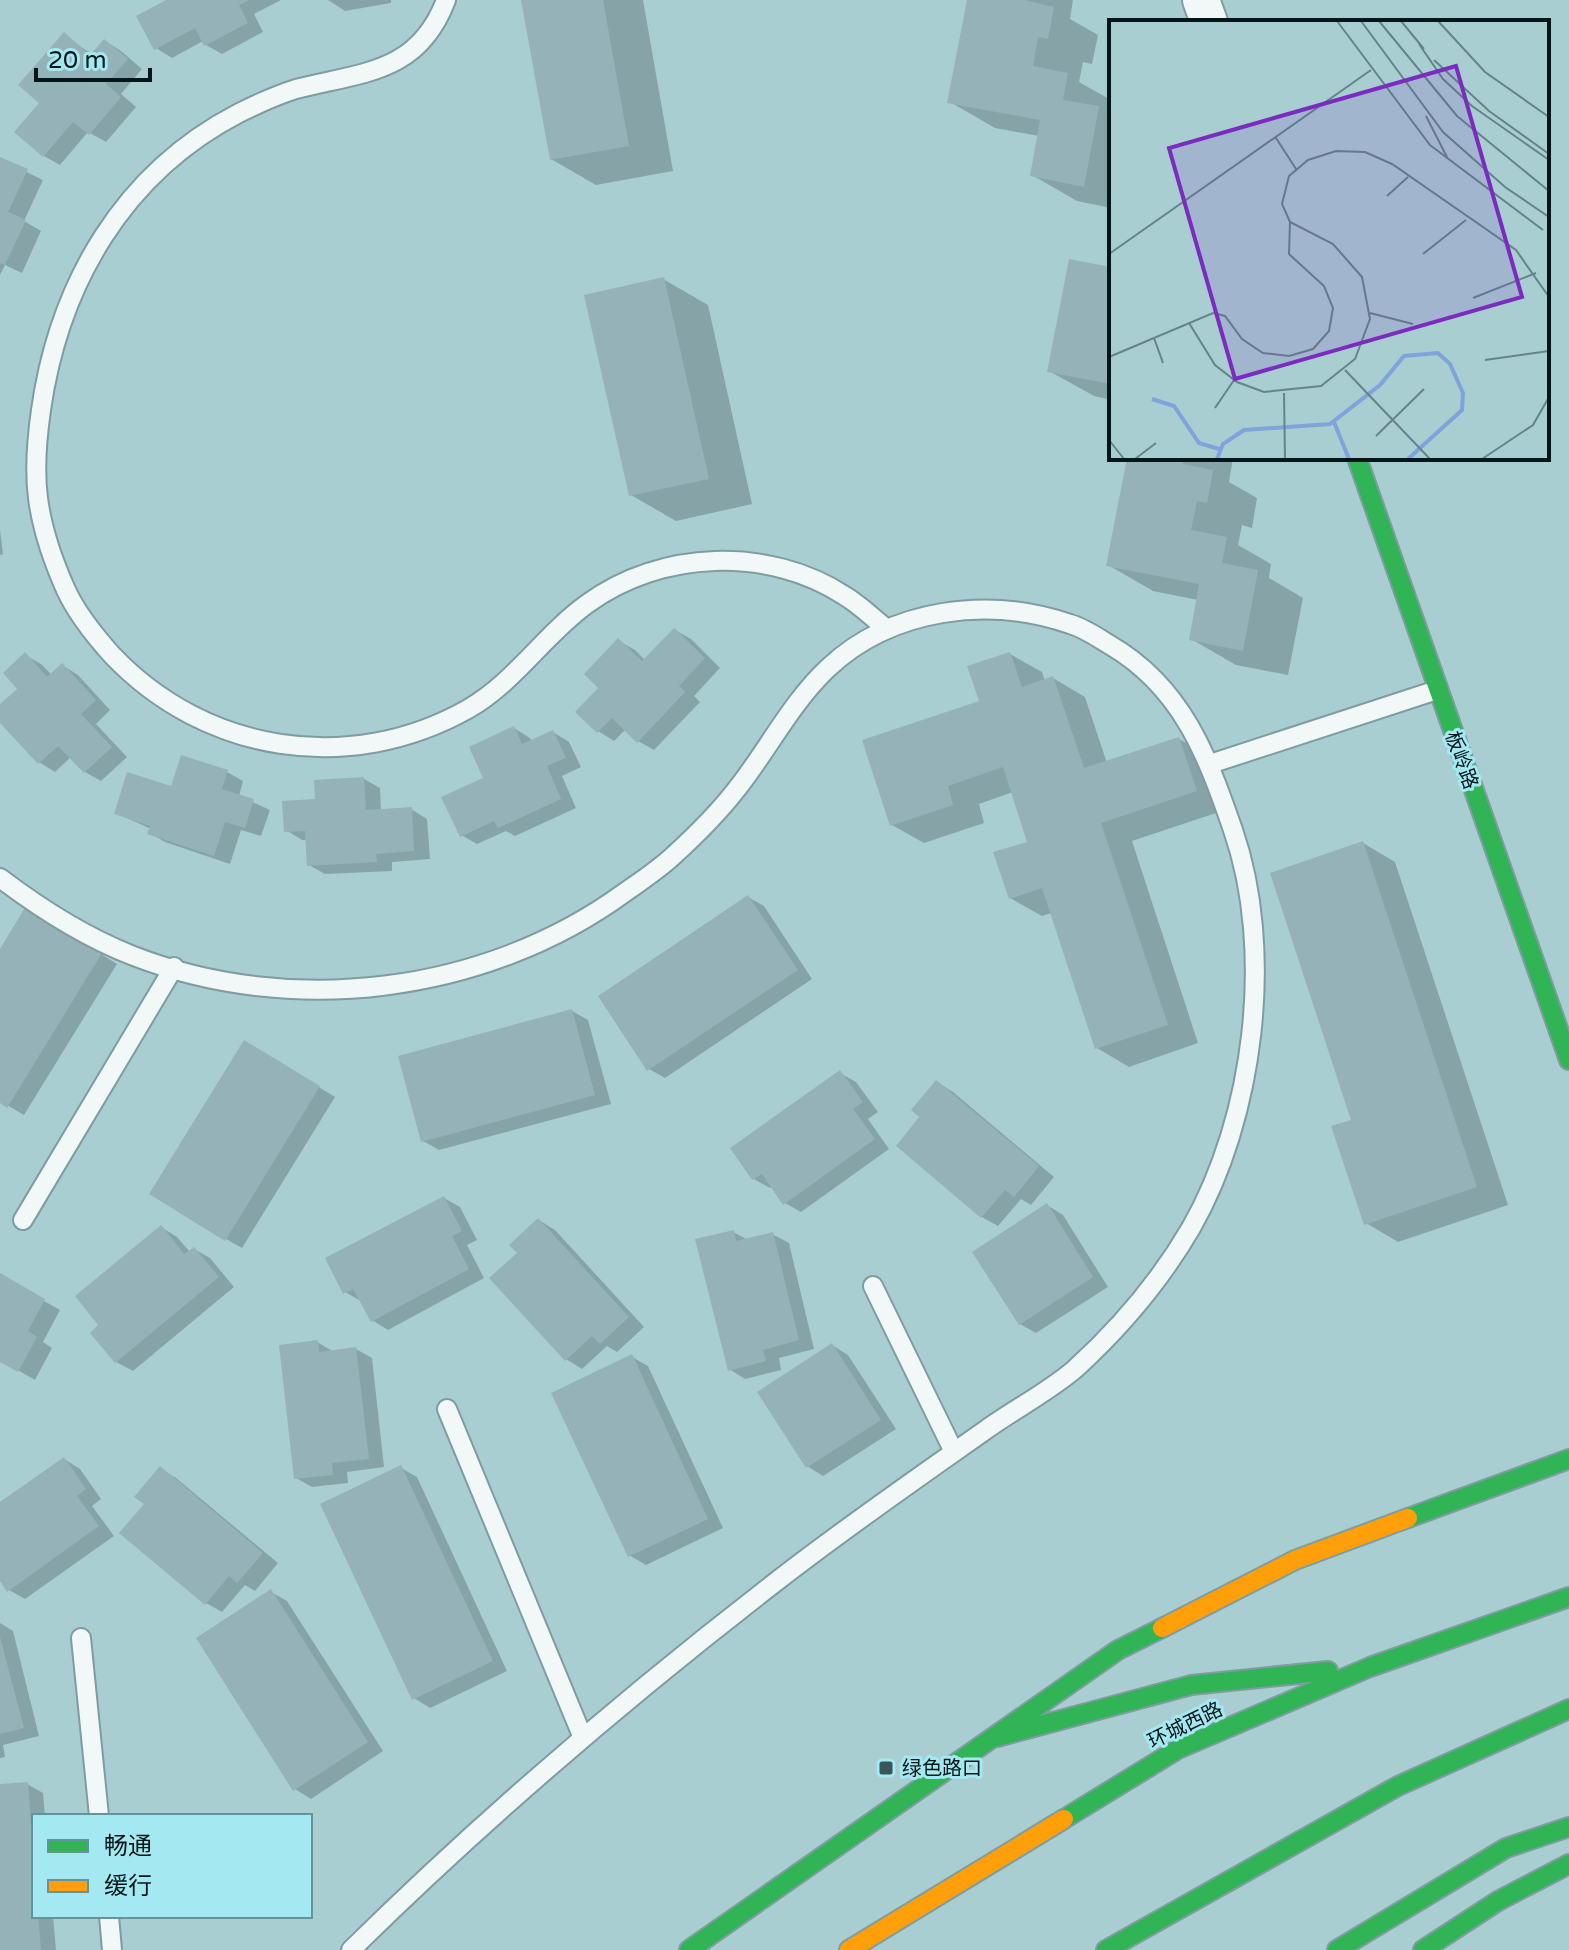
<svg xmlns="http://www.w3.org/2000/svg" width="1569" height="1950" viewBox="0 0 1569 1950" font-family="'Varela Round','Noto Sans SC',sans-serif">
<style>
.shadow{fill:#0003}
.building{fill:#96b2b9}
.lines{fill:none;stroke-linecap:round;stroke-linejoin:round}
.lane-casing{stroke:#7f9ca0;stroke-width:22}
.street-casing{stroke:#7f9ca0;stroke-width:40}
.fast-casing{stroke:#7f9ca0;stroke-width:22}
.slow-casing{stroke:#7f9ca0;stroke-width:22}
.lane{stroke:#f2f8f8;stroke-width:18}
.street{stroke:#f2f8f8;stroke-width:36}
.fast{stroke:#30b455;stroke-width:18}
.slow{stroke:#ff9f0a;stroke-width:18}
.poi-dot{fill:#3b565a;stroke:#a4e8f1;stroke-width:3}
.labels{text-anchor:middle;stroke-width:6;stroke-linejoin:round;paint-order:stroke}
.street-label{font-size:20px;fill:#001619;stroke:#a4e8f1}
.poi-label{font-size:20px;fill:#001619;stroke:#a4e8f1;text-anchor:start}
.inset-river{fill:none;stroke:#80a3dc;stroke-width:4}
.inset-road{fill:none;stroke:#658488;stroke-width:2}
.view{fill:#7b2cbf;fill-opacity:0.15;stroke:#7b2cbf;stroke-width:4}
.inset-edge{fill:none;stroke:#001619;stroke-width:4}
</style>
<rect width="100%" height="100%" fill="#a8ced2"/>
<path class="shadow" d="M170,0H281L254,14L263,32L222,54L206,45L203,41L172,58L156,48Z
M328,0H391V3L345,11Z
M524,0H643L673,171L596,185L551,159Z
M969,0H1073L1070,19L1098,35L1092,64L1083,62L1079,82L1111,100V208L1077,201L1032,175L1039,136L995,128L950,102Z
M64,35L93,55L105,41L121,51L142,69L121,94L136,107L106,142L88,132L60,165L44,156L17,132L42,102Z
M0,159L43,180L24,221L41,231L22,273L5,265L0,275Z
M1111,269V400L1094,396L1049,371Z
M663,279L708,305L752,504L676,521L631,495Z
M1129,458H1233L1229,482L1257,498L1252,528L1242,525L1238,545L1271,564L1269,578L1303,598L1288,675L1236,665L1191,639L1198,600L1153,591L1108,565Z
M0,530L3,554L0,555Z
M675,630L691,639L720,668L694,696L700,702L654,750L638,741L626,729L614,741L598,731L600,688L619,641L635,650L646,661Z
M1010,654L1042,672L1045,681L1053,678L1085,697L1107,763L1179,739L1211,757L1228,809L1132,841L1198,1043L1129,1067L1097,1048L1052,913L1042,916L1010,898L1029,843L1013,792L979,804L984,823L924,843L892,825L982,702Z
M25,655L41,664L52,675L62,665L78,675L110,710L96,724L127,757L101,781L85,772L71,757L55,772L39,762L0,720V707L19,689Z
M514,728L530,738L532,742L553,732L569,742L581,767L562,776L576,808L515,836L506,831L477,844L461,835L486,779Z
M182,757L227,772L243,781L239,796L270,810L261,836L241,830L230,864L165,842L150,833L151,829L116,813L172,789Z
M364,779L380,788L381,811L411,809L427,819L430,859L392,862V871L325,874L309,865L307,840H302L286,830Z
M1363,843L1395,862L1508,1205L1398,1242L1366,1223Z
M748,897L764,906L812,979L665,1078L649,1069Z
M43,918L117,964L24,1115L0,1101V953Z
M572,1011L588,1020L611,1104L439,1150L423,1141Z
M260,1051L335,1097L242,1248L226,1239Z
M840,1073L856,1082L878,1112L868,1119L889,1149L801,1212L785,1203L773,1186L770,1188L754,1179Z
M937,1082L953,1092L1054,1177L1031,1205L1021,1199L998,1226L982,1217L899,1146L922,1117Z
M444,1198L460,1207L477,1240L467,1245L484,1278L388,1330L372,1320L361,1301L345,1292Z
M1047,1205L1063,1215L1108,1287L1036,1333L1020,1324Z
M539,1220L555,1230L644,1327L617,1352L607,1346L582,1369L566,1359L520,1253Z
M161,1227L177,1237L190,1252L194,1249L210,1258L234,1287L133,1371L116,1362L101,1325Z
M733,1232L748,1240L772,1234L789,1243L814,1349L779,1358L781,1370L745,1379L729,1369Z
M0,1276L60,1310L43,1342L52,1348L35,1380L0,1360Z
M317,1342L334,1352L356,1349L372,1358L384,1467L347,1472L348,1483L312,1487L296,1478Z
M832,1345L848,1355L896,1429L823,1476L807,1466Z
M632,1357L648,1366L723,1528L646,1565L629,1555Z
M64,1459L80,1469L101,1499L92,1506L114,1536L25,1599L9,1590L0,1578V1505Z
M401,1468L417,1477L507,1671L430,1708L414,1698Z
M160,1469L176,1478L278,1563L255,1591L245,1585L222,1612L206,1603L146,1504Z
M271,1592L287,1601L383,1751L311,1799L295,1789Z
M0,1623L13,1631L39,1736L3,1745L5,1757L0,1758Z
M27,1784L43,1793L45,1816H34V1916H53L56,1950H0V1786Z"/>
<path class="building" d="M166,0H249L239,5L248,23L204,46L195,28L154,50L136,16Z
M521,0H603L629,146L550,160Z
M967,0H1024L1054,7L1048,39L1038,37L1033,66L1068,73L1063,100L1099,106L1084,187L1030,176L1040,120L947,103Z
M64,32L90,55L104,39L128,59L106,84L121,97L89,135L73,122L43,157L14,132L39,103L18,85Z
M0,157L28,169L8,212L26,220L5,265L0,263Z
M1069,259L1111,267V384L1047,372Z
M664,277L709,479L629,496L584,295Z
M1127,458H1184L1183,464L1213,470L1207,503L1197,501L1191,530L1227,537L1222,563L1258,570L1243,651L1189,640L1199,584L1106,566Z
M674,628L705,658L679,686L685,692L637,743L612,718L597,733L575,712L598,688L584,674L618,638L642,661Z
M25,652L47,677L62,663L96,700L81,714L112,747L84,773L58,746L38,764L0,723V704L17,689L3,673Z
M1010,652L1022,687L1053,676L1084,768L1179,737L1197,791L1101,823L1168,1025L1095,1049L1042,888L1009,899L993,852L1027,842L1003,767L948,786L953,805L890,826L862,740L979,701L967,666Z
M514,726L522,744L553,730L566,758L547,766L561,799L498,828L494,821L460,837L441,797L483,778L469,747Z
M181,755L228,770L222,789L254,799L245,828L225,822L214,856L147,834L150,826L114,814L127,772L171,786Z
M364,777L366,810L412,807L414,851L376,854L377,862L307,866L305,831L284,832L282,801L315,799L314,780Z
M1363,841L1477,1187L1364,1225L1331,1126L1351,1120L1270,873Z
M748,895L798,970L647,1071L598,996Z
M26,906L102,953L7,1108L0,1103V949Z
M572,1009L595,1095L421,1142L398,1056Z
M244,1040L320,1086L225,1241L149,1194Z
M840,1070L863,1102L853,1109L875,1139L783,1205L762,1174L752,1180L730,1148Z
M936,1080L1039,1166L1014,1197L1005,1190L981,1218L896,1146L919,1117L911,1110Z
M444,1196L462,1231L452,1236L469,1269L371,1322L353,1289L343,1294L325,1258Z
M1047,1203L1093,1277L1019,1325L972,1252Z
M538,1218L629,1317L600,1344L592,1336L565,1361L489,1278L517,1253L509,1245Z
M161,1225L184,1254L194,1247L219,1277L115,1363L90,1333L98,1325L75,1296Z
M734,1230L736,1241L773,1232L799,1340L763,1350L766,1361L728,1371L695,1239Z
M0,1273L45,1299L28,1331L37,1337L18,1372L0,1362Z
M318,1340L319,1352L356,1347L369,1459L332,1463L333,1475L294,1479L279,1345Z
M832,1343L881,1420L806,1468L757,1392Z
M632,1354L708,1519L628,1557L551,1393Z
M64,1457L86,1489L77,1496L99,1526L7,1592L0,1581V1502Z
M401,1465L493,1661L412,1700L320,1504Z
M160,1466L263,1553L237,1583L229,1576L205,1605L119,1533L144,1504L134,1497Z
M271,1589L368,1742L293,1791L196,1638Z
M0,1637L24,1728L0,1734Z
M28,1782L34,1864V1916H38L41,1950H0V1784Z"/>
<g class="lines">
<defs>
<path id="lane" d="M446,0C418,74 362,72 296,89C277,95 257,104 239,113C123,173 59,284 41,410C37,438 34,468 38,498C42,529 53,561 66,590C77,614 95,636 112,655C205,753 349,776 468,709C515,682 544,635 587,604C660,550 769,546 845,596C860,605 873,618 887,629
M1210,764L1437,690
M0,878C41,909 83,936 131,955C291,1018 485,994 624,893C641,881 658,870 673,856C695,836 718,813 736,790C768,750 790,704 828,668C892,608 989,596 1070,624C1084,628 1097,637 1110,645C1182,687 1207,755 1233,830C1275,951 1254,1118 1191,1228C1160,1281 1120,1328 1075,1369C1048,1392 1015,1409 987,1429C916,1479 845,1528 777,1581C628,1696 485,1818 351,1950
M23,1220L174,967
M873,1286L954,1452
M447,1409L583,1738
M81,1638L99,1816
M109,1916L112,1950"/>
<path id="street" d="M1201,0L1209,22"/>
<path id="fast" d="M1357,458L1569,1060
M1408,1518L1569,1459
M997,1737L1191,1685L1328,1671
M1064,1819L1178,1749L1370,1667L1569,1597
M689,1950L1118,1650L1162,1628
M1106,1950L1398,1786L1569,1709
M1337,1950L1506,1848L1569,1827
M1423,1950L1498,1901L1569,1864"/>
<path id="slow" d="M1162,1628L1295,1560L1408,1518
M849,1950L1064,1819"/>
</defs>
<use href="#lane" class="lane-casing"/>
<use href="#street" class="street-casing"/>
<use href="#fast" class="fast-casing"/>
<use href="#slow" class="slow-casing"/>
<use href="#lane" class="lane"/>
<use href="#street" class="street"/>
<use href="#fast" class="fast"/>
<use href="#slow" class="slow"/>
</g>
<rect class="poi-dot" x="878" y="1760" width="16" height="16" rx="4"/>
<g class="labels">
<g class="street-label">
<text transform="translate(1462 760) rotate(70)" y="7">板岭路</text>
<text transform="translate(1185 1725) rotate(-26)" y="7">环城西路</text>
</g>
<g class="poi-label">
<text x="902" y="1775">绿色路口</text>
</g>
</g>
<g transform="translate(1109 20)">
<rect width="440" height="440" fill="#a8ced2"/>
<path class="inset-river" d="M43,379L65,386L90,423L110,429M225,402L240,439M108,439L114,424L135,410L221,404L271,365L295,336L329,333L341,344L354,373L353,390L299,439"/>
<path class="inset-road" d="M228,1L321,125L434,210M252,1L334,112L396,167L440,197M270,1L348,96L440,171M292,1L315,29M329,1L376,52L440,97M310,24L334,59L363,86L440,140M325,40L380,91L440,134M317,96L339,139M167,118L187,149M278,176L299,157M0,234L262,50M314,234L357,200M364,278L427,253M261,293L304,304M80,303L106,345L128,362L155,372L212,366L246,339L261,299L253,257L224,224L181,202L173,184L180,156L199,140L227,131L256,132L283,144L407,230L440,277M45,318L54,343M0,337L104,293L116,296L133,319L154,333L180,336L204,329L220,311L224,288L215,266L180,234L181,202M376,340L440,331M236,350L321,439M175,373L176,439M106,388L125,360M267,416L315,369M0,420L15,439M26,439L47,423M373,439L424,405L440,377"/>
<path class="view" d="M347,46L413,277L126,359L60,128Z"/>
<rect width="440" height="440" class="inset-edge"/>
</g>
<rect x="32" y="1814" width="280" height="104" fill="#a4e8f1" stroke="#62949b" stroke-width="2"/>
<rect x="48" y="1840" width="40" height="12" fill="#30b455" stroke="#62949b" stroke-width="2"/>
<text x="104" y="1854" font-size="24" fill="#001619">畅通</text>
<rect x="48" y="1880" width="40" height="12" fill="#ff9f0a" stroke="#62949b" stroke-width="2"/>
<text x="104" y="1894" font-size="24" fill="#001619">缓行</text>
<path d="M36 68v12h114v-12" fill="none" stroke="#001619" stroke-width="4"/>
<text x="48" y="68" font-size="24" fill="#001619" stroke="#a4e8f1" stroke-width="6" paint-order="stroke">20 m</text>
</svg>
